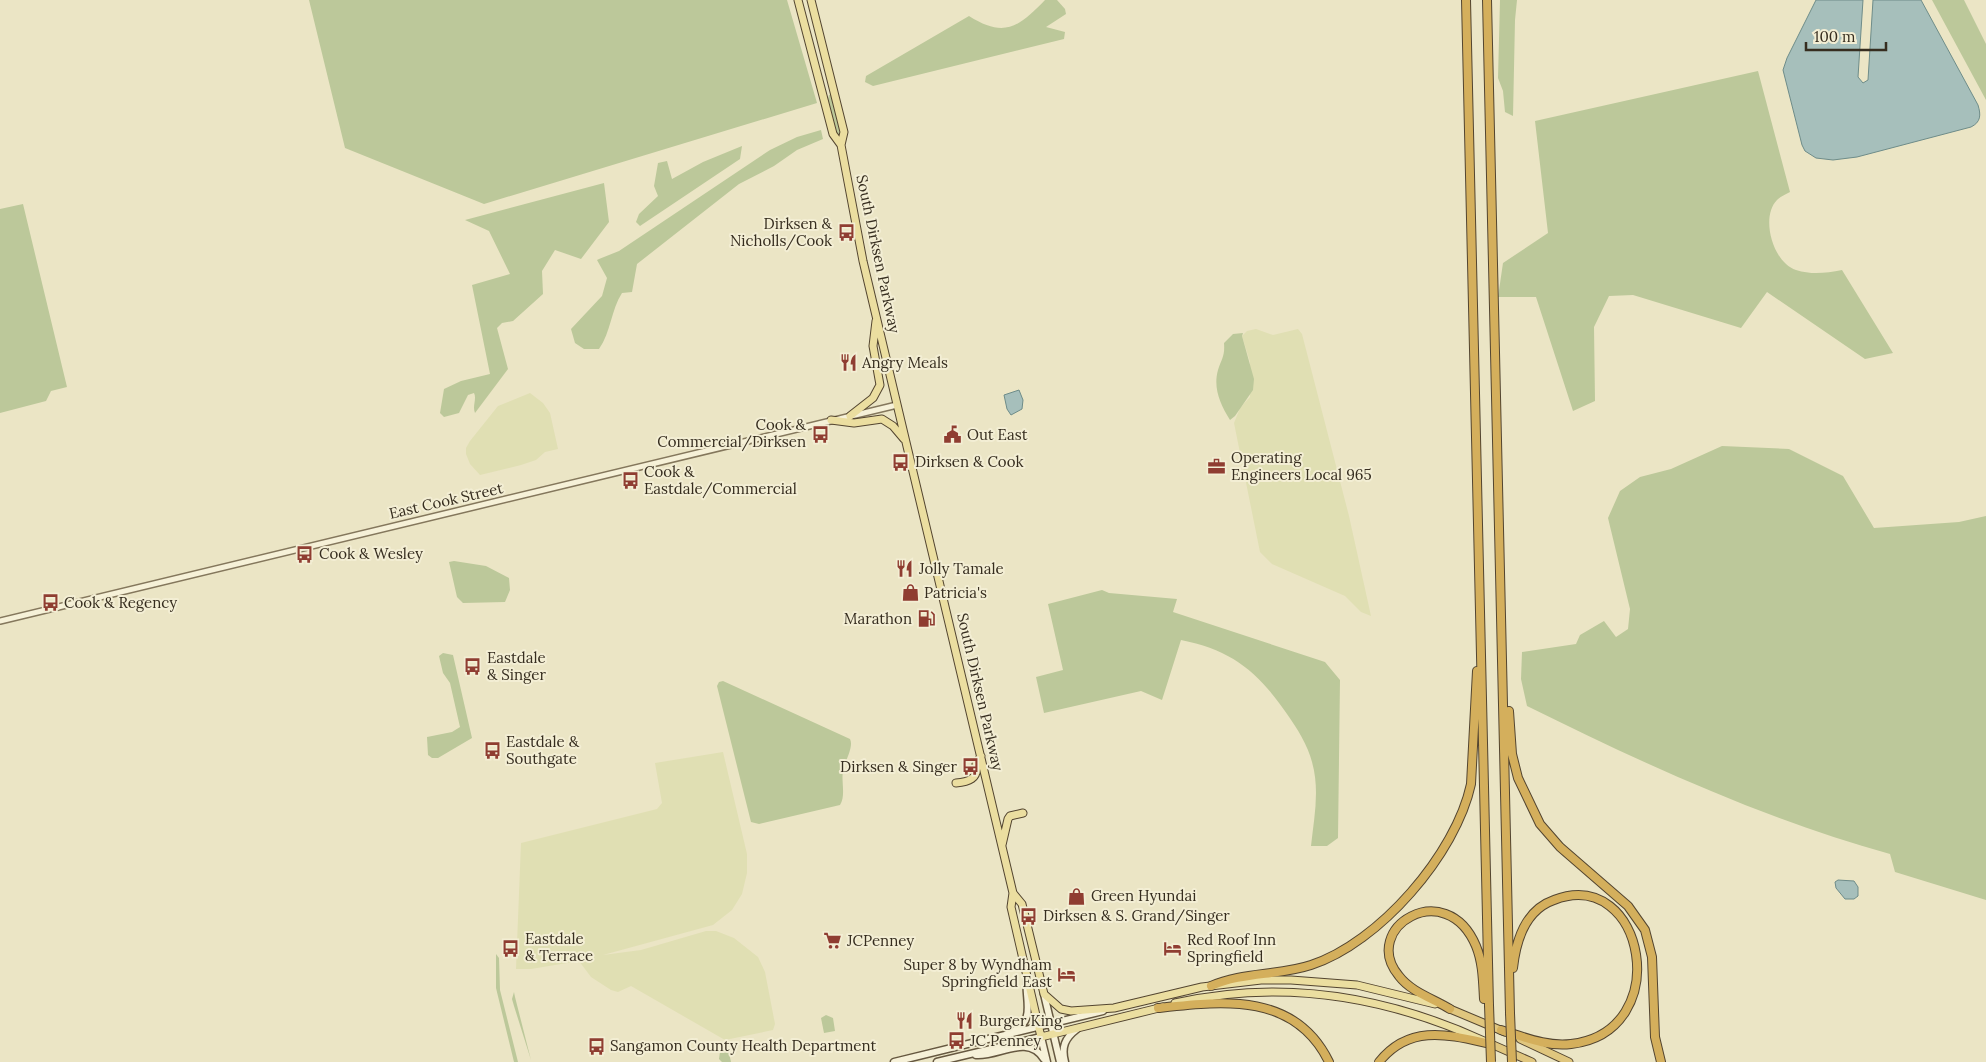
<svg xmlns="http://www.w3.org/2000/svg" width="1986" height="1062" viewBox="0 0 1986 1062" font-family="Lora,serif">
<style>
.farmland{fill:#e0dfb3}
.green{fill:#bcc89a}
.water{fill:#a6bfbb;stroke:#6e8c89}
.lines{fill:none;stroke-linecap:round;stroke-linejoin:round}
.tertiary-casing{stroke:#84775c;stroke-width:8}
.secondary-casing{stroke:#665840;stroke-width:9}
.primary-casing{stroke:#534530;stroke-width:9}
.trunk-casing{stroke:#534530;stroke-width:9}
.motorway-casing{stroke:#534530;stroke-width:10}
.tertiary{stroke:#f6f1d8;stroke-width:5}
.secondary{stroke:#f6f1d8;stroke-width:6}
.primary{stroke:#ebdea0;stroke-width:7}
.trunk{stroke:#e0c67e;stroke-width:7}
.motorway{stroke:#d4af5c;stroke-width:8}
.motorway-bridge-casing{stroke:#534530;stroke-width:10;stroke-linecap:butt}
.motorway-bridge{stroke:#d4af5c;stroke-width:8}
.labels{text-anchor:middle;stroke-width:4;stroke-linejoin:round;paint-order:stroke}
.poi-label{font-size:15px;fill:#362d1f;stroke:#f3eed4;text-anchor:start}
.street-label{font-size:15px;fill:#362d1f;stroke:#f3eed4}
</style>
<rect width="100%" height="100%" fill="#ebe5c5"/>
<path class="farmland" d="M1256,329L1273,335L1298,329L1302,334L1349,516L1371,616L1361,612L1345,596L1272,564L1260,552L1234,423L1240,408L1250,397V362L1242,336L1247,331Z
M530,393L543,403L550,413L558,449L545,452L536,460L521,465L480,475L470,464L466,454V448L470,441L498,406Z
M723,752L747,854V873L742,894L732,910L713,925L603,955L641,950L706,931H716L734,938L758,957L765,972L775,1024L773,1030L725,1040L631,986L618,992L611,990L591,977L579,961L531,969H516L521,843L657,809L662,803L655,763Z"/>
<path class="green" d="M309,0H787L817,103L484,204L345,148Z
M1045,0H1057L1065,9L1066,14L1046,27L1065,32L1064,39L873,86L865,82L866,76L969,16C1004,38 1018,28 1045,0Z
M1500,0H1517L1515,20L1513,116L1505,112L1503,91L1498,78Z
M1932,0H1964L1986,44V100Z
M1758,71L1790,192C1786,194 1780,197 1777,200C1760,217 1773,263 1796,270C1812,275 1826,273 1842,270L1893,353L1865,359L1767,292L1741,328L1633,295L1609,296L1594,327L1595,401L1573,411L1536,297H1498L1503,263L1548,233L1535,121Z
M832,94L840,131L839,137L837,138L828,99L829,95Z
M821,130L823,139L797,150L774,166L739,184L637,264L632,292L622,293C611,310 611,332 599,349H584L575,343L571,329L602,296L607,278L597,260L599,259L619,251L770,150L797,137Z
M742,146L740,159L640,226L636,222L639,214L658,196L654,186L658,163L667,161L672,179L703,162Z
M604,183L609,222L581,259L555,250L542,271L543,294L513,321L502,323L497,328L508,369L475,413C472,406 477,399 474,393L468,395L459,413L444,417L440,413L444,389L461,381L490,374L472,285L510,274L489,231L465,220Z
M23,204L67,387L51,391L46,401L0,413V209Z
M1243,333L1242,336L1254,379L1253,390L1235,416L1230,420C1220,404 1213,388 1218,370C1222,358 1225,356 1224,343L1233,334Z
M1722,446L1789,449L1843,476L1874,528L1959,522L1986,516V900L1895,872L1890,854C1764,819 1644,764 1527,706L1521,679L1522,652L1576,644L1580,635L1604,621L1616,637L1628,629L1630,609L1608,518L1620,491L1640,477L1671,469Z
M454,561L486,566L509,578L510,590L505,602L463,603L457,597L449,562Z
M1102,590L1109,593L1177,599L1173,612L1325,662L1340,680L1338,838L1327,846H1311C1314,818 1320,790 1312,762C1308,746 1297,728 1287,714C1258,672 1232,650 1181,640L1162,700L1141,691L1044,713L1036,677L1063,670L1048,604Z
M443,653L453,655L472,738L438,758H432L428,755L427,737L452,732L460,727L450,683L443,673L439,656Z
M723,681L850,739C854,747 845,761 843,770C841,781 846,796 840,805L759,824L751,822L717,686L719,682Z
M496,954L499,958L500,990L518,1062H514L496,988Z
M514,992L515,997L531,1060L514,1006L512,999Z
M826,1015L833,1018L835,1031L824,1033L821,1018Z
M725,1051L729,1053L731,1062H722L719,1059L720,1052Z"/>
<path class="water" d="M1816,0H1863L1858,77L1863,83L1868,80L1873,0H1921L1978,105C1981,115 1981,122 1971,127L1857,157L1833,160L1816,158L1805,151L1802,145L1783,70L1787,58Z
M1019,390L1023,400L1022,409L1011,415L1007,409L1004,395Z
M1838,880L1854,881L1858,887V896L1854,899H1845L1836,888L1835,882Z"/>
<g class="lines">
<defs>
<path id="tertiary" d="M0,621L897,405"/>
<path id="secondary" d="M1044,994L1060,1062
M1013,1031C1037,1020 1024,998 1027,979
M976,1055C999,1057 1027,1033 1044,1059
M894,1062L1103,1011
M937,1062L1041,1037L1047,1062
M1065,1062C1061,1047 1065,1038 1077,1029"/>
<path id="primary" d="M798,0L833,134L841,145
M811,0L844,132L841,145L863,261L1013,893L1011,907L1041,1037L1163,1007
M850,416L873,398L880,385L873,346L876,321
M831,420L854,423L882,419L893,426L904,439
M956,783C968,782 979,779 976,764L981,756
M1002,845L1008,819L1010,816L1023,813
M1013,893L1022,904L1044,994L1061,1009L1071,1011L1114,1008L1202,987L1261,980H1291L1357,985L1435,1004
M1175,1003C1281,979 1386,996 1484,1041"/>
<path id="trunk" d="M1450,1009L1505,1032
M1520,1039L1569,1062
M1491,1044L1532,1062"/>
<path id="motorway" d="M1466,0L1489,1005
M1487,0L1510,1013
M1509,711L1512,754L1518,778L1540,824L1560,847L1628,906L1645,930L1652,957L1655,1037L1661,1062
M1211,986C1242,972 1278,976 1311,965C1379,943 1456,854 1471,784L1477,671
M1158,1008C1223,1001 1295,992 1329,1062
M1450,1009C1434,999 1411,992 1399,976C1359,928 1446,875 1476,946C1483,963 1483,982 1484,999
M1501,1030C1524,1037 1547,1047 1571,1044C1676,1032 1645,865 1554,900C1525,910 1516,940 1513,968
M1379,1062C1410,1023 1450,1035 1491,1044"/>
</defs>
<use href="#tertiary" class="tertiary-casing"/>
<use href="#secondary" class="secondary-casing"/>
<use href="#primary" class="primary-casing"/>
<use href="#trunk" class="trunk-casing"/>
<use href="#motorway" class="motorway-casing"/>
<use href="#tertiary" class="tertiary"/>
<use href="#secondary" class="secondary"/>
<use href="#primary" class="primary"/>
<use href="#trunk" class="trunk"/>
<use href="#motorway" class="motorway"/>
<defs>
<path id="motorway-bridge" d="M1489,1005L1491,1062
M1510,1013L1512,1062"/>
</defs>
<use href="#motorway-bridge" class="motorway-bridge-casing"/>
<use href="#motorway-bridge" class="motorway-bridge"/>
</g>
<defs>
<symbol id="bus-bare" viewBox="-9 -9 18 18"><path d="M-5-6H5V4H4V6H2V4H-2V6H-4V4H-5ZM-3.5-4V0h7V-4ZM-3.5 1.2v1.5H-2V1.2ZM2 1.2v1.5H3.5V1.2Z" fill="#8f3d31" stroke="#f3eed4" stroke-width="2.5" paint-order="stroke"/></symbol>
<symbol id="restaurant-bare" viewBox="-9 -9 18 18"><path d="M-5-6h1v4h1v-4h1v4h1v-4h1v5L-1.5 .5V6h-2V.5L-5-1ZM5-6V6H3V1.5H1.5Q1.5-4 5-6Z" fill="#8f3d31" stroke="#f3eed4" stroke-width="2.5" paint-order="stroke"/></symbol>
<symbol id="civic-bare" viewBox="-9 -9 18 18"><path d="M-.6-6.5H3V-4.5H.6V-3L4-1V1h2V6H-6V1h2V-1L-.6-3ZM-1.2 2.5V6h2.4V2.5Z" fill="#8f3d31" stroke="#f3eed4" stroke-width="2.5" paint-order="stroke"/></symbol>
<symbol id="office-bare" viewBox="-9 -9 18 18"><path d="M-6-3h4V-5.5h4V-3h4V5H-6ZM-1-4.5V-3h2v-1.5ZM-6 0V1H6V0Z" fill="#8f3d31" stroke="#f3eed4" stroke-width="2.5" paint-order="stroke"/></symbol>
<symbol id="shop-bare" viewBox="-9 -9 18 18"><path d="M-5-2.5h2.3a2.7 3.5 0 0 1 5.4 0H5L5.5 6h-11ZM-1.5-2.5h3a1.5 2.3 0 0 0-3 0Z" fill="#8f3d31" stroke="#f3eed4" stroke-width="2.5" paint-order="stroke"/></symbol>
<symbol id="fuel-bare" viewBox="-9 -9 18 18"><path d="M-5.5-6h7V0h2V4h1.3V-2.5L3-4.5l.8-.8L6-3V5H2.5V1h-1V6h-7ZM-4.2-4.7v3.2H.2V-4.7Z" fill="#8f3d31" stroke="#f3eed4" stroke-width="2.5" paint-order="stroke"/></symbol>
<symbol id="supermarket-bare" viewBox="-9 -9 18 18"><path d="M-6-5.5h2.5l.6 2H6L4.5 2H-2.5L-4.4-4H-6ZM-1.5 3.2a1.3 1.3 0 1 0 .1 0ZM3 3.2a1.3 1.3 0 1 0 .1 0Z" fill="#8f3d31" stroke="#f3eed4" stroke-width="2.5" paint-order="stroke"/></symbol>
<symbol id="hotel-bare" viewBox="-9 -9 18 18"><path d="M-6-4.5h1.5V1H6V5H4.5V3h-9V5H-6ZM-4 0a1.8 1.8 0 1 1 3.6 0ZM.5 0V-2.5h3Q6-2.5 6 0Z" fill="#8f3d31" stroke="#f3eed4" stroke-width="2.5" paint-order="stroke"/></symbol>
</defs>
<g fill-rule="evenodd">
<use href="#bus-bare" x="834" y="220" width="25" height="25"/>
<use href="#restaurant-bare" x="836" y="350" width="25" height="25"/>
<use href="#bus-bare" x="808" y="422" width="25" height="25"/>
<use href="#civic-bare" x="940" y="422" width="25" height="25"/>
<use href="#bus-bare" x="888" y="450" width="25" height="25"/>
<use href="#office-bare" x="1204" y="454" width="25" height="25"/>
<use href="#bus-bare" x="618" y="468" width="25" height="25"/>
<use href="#bus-bare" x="292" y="542" width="25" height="25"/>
<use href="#restaurant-bare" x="892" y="556" width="25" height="25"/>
<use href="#shop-bare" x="898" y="580" width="25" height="25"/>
<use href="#bus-bare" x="38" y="590" width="25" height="25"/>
<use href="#fuel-bare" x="914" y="606" width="25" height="25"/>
<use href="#bus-bare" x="460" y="654" width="25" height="25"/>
<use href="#bus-bare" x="480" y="738" width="25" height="25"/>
<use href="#bus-bare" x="958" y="754" width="25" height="25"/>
<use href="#shop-bare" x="1064" y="884" width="25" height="25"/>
<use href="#bus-bare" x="1016" y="904" width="25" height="25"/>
<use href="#supermarket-bare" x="820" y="928" width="25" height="25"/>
<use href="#bus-bare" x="498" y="936" width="25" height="25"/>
<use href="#hotel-bare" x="1160" y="936" width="25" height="25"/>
<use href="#hotel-bare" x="1054" y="962" width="25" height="25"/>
<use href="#restaurant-bare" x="952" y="1008" width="25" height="25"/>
<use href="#bus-bare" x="944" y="1028" width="25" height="25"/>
<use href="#bus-bare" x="584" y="1034" width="25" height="25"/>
</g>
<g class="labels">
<g class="poi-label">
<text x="832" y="229" text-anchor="end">Dirksen &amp;<tspan x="832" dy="17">Nicholls/Cook</tspan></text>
<text x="862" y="368">Angry Meals</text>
<text x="806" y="430" text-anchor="end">Cook &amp;<tspan x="806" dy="17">Commercial/Dirksen</tspan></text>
<text x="967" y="440">Out East</text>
<text x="1231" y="463">Operating<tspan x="1231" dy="17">Engineers Local 965</tspan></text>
<text x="915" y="467">Dirksen &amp; Cook</text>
<text x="644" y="477">Cook &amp;<tspan x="644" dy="17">Eastdale/Commercial</tspan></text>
<text x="319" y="559">Cook &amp; Wesley</text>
<text x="919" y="574">Jolly Tamale</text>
<text x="924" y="598">Patricia's</text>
<text x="64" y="608">Cook &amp; Regency</text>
<text x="912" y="624" text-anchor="end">Marathon</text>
<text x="487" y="663">Eastdale<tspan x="487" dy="17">&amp; Singer</tspan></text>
<text x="506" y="747">Eastdale &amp;<tspan x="506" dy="17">Southgate</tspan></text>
<text x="957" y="772" text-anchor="end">Dirksen &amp; Singer</text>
<text x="1091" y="901">Green Hyundai</text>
<text x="1043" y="921">Dirksen &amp; S. Grand/Singer</text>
<text x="525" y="944">Eastdale<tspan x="525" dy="17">&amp; Terrace</tspan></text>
<text x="1187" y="945">Red Roof Inn<tspan x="1187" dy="17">Springfield</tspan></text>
<text x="847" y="946">JCPenney</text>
<text x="1052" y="970" text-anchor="end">Super 8 by Wyndham<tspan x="1052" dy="17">Springfield East</tspan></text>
<text x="979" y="1026">Burger King</text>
<text x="970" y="1046">JC Penney</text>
<text x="610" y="1051">Sangamon County Health Department</text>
</g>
<g class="street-label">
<text transform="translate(878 254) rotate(78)" y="5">South Dirksen Parkway</text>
<text transform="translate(446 501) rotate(-13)" y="5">East Cook Street</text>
<text transform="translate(980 692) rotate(77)" y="5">South Dirksen Parkway</text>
</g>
</g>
<path d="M1806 42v8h80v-8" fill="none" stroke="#362d1f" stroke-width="2.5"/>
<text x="1814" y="42" font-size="15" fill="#362d1f" stroke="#f3eed4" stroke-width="4" paint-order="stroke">100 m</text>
</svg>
